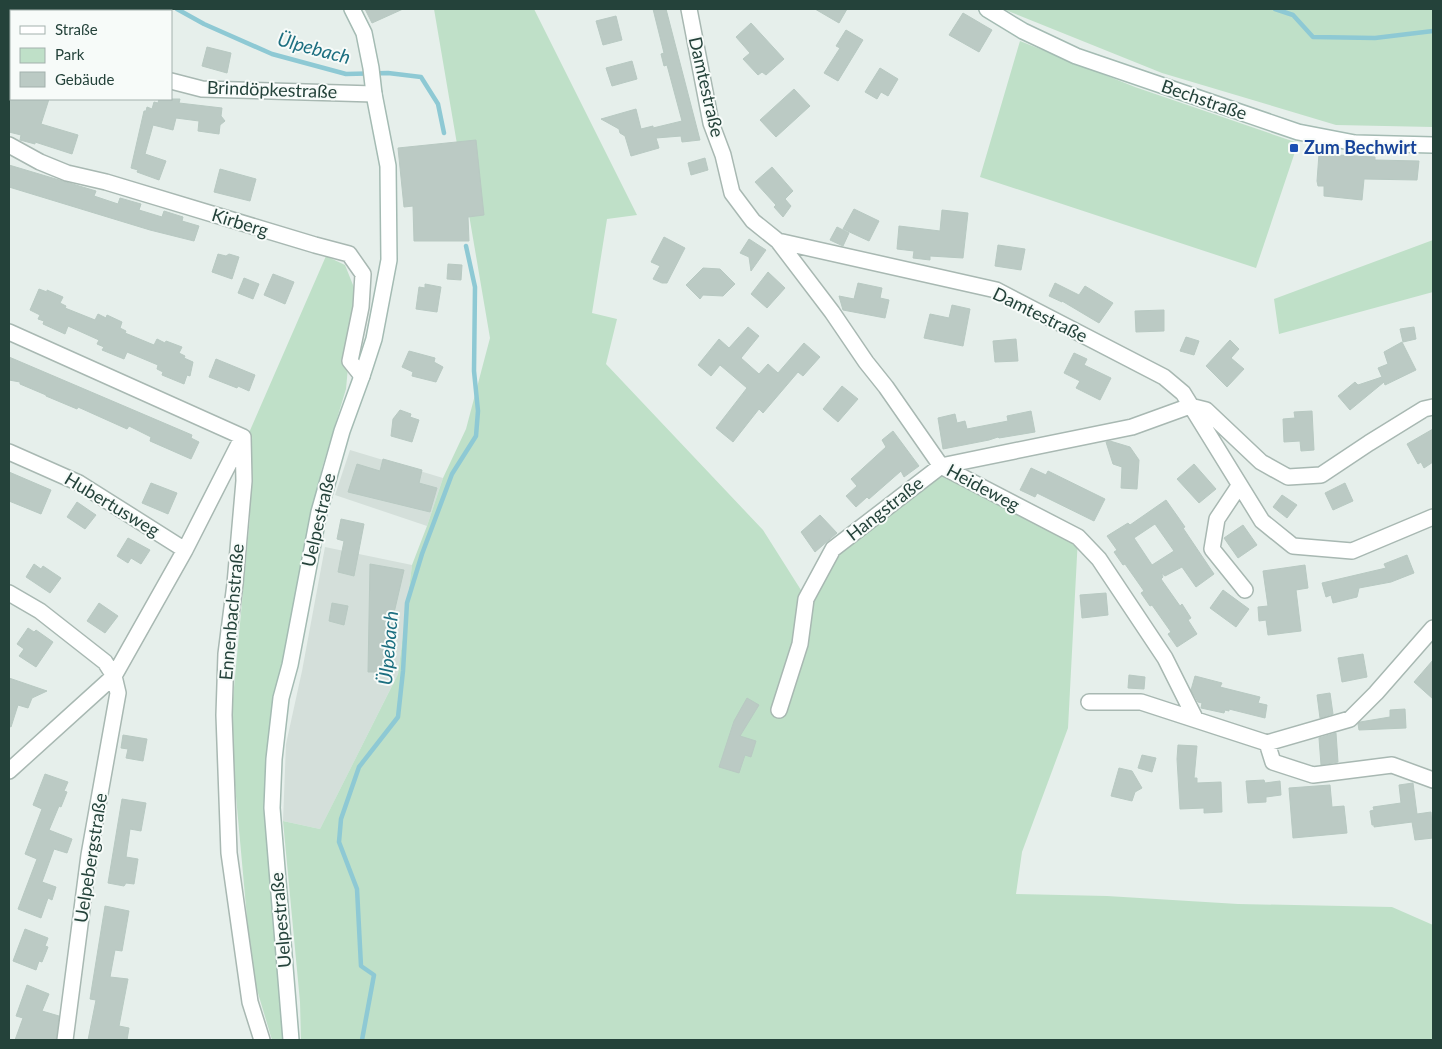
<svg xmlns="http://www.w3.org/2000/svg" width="1442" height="1049" viewBox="0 0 1442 1049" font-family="Lato,sans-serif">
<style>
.built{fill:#d4dfda}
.green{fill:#bfe0c8}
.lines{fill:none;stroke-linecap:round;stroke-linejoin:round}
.stream{stroke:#8ec9d4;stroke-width:4.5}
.building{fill:#bbcac4;stroke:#b8c9c2;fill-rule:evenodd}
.minor-casing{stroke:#a8b8b2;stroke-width:18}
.secondary-casing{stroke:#a4bbb3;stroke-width:18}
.minor{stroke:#fff;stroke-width:15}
.secondary{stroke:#fff;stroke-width:15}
.transit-dot{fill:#1a4fb4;stroke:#f7fbf9;stroke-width:2}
.labels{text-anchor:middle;stroke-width:4;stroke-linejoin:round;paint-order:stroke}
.street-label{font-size:18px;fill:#24423a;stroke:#f7fbf9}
.transit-label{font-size:18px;font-weight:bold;fill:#164399;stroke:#f7fbf9;text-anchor:start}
.water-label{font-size:19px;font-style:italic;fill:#1c6f80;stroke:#f7fbf9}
</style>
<rect width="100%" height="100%" fill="#e6efeb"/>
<path class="built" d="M350,450L443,478L427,526L335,495Z
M325,547L412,565L398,674L320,829L283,821L286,744L302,671Z"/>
<path class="green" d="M434,9H534L637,215L607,219L592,313L617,319L606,364L763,530L806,598L833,549L941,466L1078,537L1068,728L1022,852L1016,894L1107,896L1238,904L1392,907L1433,925V1040H301L300,1002L283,821L320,829L398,674L412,565L427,526L443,478L466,429L490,338Z
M1003,9H1433V127L1336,125L1162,73Z
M1020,41L1135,87L1298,143L1256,268L980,177Z
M1433,240V292L1279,334L1274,299Z
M326,256L345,265L355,290L346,389L322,468L273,709L265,779L286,1040H272L252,973L230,730L250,517L248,435Z"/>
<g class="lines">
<path class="stream" d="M177,9L204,24L272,54L346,74L388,73L421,77L438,104L444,133
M1275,9L1293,15L1313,37L1375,38L1433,31
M362,1040L374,975L361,966L357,889L339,842L341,819L359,767L398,717L403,671L407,603L422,554L452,474L476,436L478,411L474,371L475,287L466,246"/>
</g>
<path class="building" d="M365,9H403L372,23Z
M653,9H666L700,140L682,142L681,136L656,138L659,148L631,156L625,136L620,133L619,129L601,119L636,109L641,129L653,126V128L682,121L667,65L664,66L661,54L664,53Z
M815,9H847L839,23Z
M963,13L992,30L979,52L949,35Z
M616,16L622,40L603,45L596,21Z
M751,23L784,59L766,75L762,72L758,75L743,59L750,53L736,37Z
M846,30L863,40L838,81L824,73L840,48L836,46Z
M207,47L231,53L227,73L202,66Z
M632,61L637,79L612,86L606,68Z
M880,68L898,79L888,96L881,92L877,99L865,92Z
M794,89L810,106L776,137L760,120Z
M9,99H49L41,124L78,135L72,154L35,142V144L20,140L21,135L9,132Z
M159,99H180L179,103L222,108L221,116L225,121L220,125L219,134L198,131L199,121L176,118L173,130L153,125L145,154L166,161L159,180L137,172L138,170L131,168L144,111H146L147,107L152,109L154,102L158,103Z
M476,140L484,215L468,217L469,241H414L413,206L404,207L398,148Z
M1319,154L1375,157V160L1419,161L1417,180L1364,179L1362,200L1324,196V186H1318L1317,181Z
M705,158L708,170L691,175L688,163Z
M9,165L96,191L94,196L118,204L120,198L141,204L139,210L162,217L164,211L183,217L182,221L199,226L194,241L150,230L9,187Z
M772,167L793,191L785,199L791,206L783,217L774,207L776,205L755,182Z
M220,169L256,179L250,201L214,192Z
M854,209L879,221L869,241L843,229Z
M942,210L968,213L963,258L930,256V260L913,258L914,251L897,249L899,226L940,231Z
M837,227L849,233L843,246L830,240Z
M664,237L685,248L667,283H662L653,279L660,266L651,262Z
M749,239L766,250L751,271L749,257L740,253Z
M998,245L1025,249L1021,270L995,266Z
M218,254L226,256L229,254L239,257L232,279L212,272Z
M448,264L462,265L461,280L447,279Z
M703,268L720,269L735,284L723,296L703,295L700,299L686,285Z
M768,272L785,288L767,308L751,294Z
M273,274L294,282L285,304L264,295Z
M244,278L259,284L253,299L238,293Z
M858,283L882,288L880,298L889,300L885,318L843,310L839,296L854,299Z
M1055,283L1079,295L1085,286L1113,303L1099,323L1062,301V302L1049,296Z
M425,284L441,287L437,312L416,309L419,287L425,288Z
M39,289L47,292V290L63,297L60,303L66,306L65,308L95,320L98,314L106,318L107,315L122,322L120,328L126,331L125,333L154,345L157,339L165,343L166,341L182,347L179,353L185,356L184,358L193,362L190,376L187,375L184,384L162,375L163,372L157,369L158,365L127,352L124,359L102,350L104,347L97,344L99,340L68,326L65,334L43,324L44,321L38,319L40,315L30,310Z
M952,305L970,309L963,346L924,338L930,314L949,318Z
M1164,310V331L1136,332L1135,311Z
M748,327L759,336L741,358L759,374L768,364L778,373L804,343L820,357L803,376L798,372L763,413L759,409L733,442L716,428L747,388L720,365L711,376L698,365L719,339L729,348Z
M1414,327L1416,339L1403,342L1400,329Z
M1186,337L1199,341L1194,355L1180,351Z
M1016,339L1018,361L995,362L993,341Z
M1230,340L1239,349L1231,358L1244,369L1227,387L1206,366Z
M1402,342L1416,370L1385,385L1384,382L1350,410L1338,396L1355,382L1358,385L1382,377L1378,368L1388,364L1384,352Z
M409,351L435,358L434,362L443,367L436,382L412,376L413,372L402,367Z
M1074,353L1087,359L1084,365L1111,378L1100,400L1076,388L1080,381L1064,373Z
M9,357L192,435L191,438L199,442L191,459L150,441L151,437L129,426L127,429L78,407L77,409L46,396V395L20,384V382L9,380Z
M216,359L255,375L249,391L238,386L237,388L209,377Z
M842,386L858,399L838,422L823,409Z
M400,410L411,414L410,417L419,420L412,442L391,436L393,419Z
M1031,411L1035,432L999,438L998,437L989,440L943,449L938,418L955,414L957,423L965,421L967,429L1008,421L1007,416Z
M1312,411L1314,450L1301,451L1300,441L1284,442L1283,419L1295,418L1294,412Z
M1433,429V462L1424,468L1421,462L1418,464L1407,444Z
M893,431L919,466L904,477L901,471L869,499L867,497L856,507L846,496L857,486L851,479L886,447L882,440Z
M1110,441L1130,447L1139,460L1137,489L1121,488L1122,467L1113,464L1106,442Z
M383,459L422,470L419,483L437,488L430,512L348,492L357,464L380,471Z
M1194,464L1216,489L1199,503L1177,479Z
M1031,468L1046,475L1048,471L1105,499L1094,521L1037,493L1035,497L1020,490Z
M9,472L51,490L41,514L9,501Z
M151,483L177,493L168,514L142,503Z
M1345,483L1353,501L1333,510L1325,493Z
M1282,495L1297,505L1287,518L1273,507Z
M1166,500L1185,527L1183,528L1214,574L1196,587L1182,567L1165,576L1161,573L1163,577L1161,579L1180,606L1182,604L1191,618L1188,620L1197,634L1177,647L1168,634L1171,632L1152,605L1150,606L1141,593L1144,591L1125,564L1123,565L1114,552L1117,550L1107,536L1128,523L1130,525ZM1155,524L1174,551L1152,565L1134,538Z
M77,502L96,515L85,529L67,517Z
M820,515L837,533L815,552L801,532Z
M341,519L364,524L354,576L338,572L344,541L337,539Z
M1243,525L1257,545L1238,558L1224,538Z
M128,538L150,550L141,564L131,558L128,563L117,556Z
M1407,555L1414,573L1391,582L1359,588L1357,597L1333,603L1331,595L1326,597L1322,583L1386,568L1384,564Z
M34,564L41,569L43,566L61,578L50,593L26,577Z
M370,564L404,570L394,613L393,672H368Z
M1305,565L1308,588L1296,590L1301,631L1268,635L1266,620L1259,621L1258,607L1268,606L1263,571Z
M1223,590L1249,609L1236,627L1210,608Z
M1106,593L1108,615L1082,618L1080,595Z
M99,603L118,616L105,633L87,621Z
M332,603L348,606L344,625L329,621Z
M28,628L34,632L36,630L53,642L36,667L19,656L24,649L17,644Z
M1363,654L1367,677L1342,682L1338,658Z
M1433,660V699L1414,682Z
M1129,675L1145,677L1144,689L1128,688Z
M1195,676L1222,683L1220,687L1260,697L1258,703L1267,705L1265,718L1229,709V711L1225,710L1224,713L1201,708L1202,703L1198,702L1191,690Z
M9,678L47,691L32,698L28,708L18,705L11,727L9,726Z
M1330,693L1333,714L1320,718L1317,695Z
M747,698L759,705L740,736L756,741L751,757L745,755L739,773L719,767L734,721Z
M1405,709L1406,728L1359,730L1358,724L1360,722L1390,717V710Z
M1336,733L1338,762L1321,765L1319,738Z
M123,735L147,739L143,761L126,758L128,749L121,748Z
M1178,745L1197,746L1194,778H1197V783L1221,782L1222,812L1204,813V808L1180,809L1177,759Z
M1142,755L1156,758L1152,772L1138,768Z
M1119,768L1132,771L1142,788L1135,792L1132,801L1111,796Z
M45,774L68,782L64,791L67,792L61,807L59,806L49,830L72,839L67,853L54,849L42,882L56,887L52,900L48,898L41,918L18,909L37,859L25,854L42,809L33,805Z
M1264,780L1265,783L1280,781L1281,795L1266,797V802L1248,803L1246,781Z
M1413,783L1417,814L1431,812L1433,838L1415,840L1412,822L1374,827V825H1372L1370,811L1374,810L1373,807L1401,803L1399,785Z
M1330,785L1332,807L1344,806L1347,833L1293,838L1289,788Z
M122,799L146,803L141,831L130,829L126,857L138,859L134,884L126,883L124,886L108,883Z
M105,906L129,911L122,951L115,950L110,977L128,979L119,1026L129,1028L127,1040H88L96,1000L90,999Z
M25,929L48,938L45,946L48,947L42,962L39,961L36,970L13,961Z
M27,985L49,994L42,1011L59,1016L56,1040H15L23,1018L16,1016Z"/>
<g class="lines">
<defs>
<path id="minor" d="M689,9L711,123L723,155L732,193L753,221L778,241L996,290L1164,377L1183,393L1262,521L1293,546L1352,551L1433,517
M9,40L11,41
M171,81L202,89L374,94
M9,145L40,162L67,173L106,182L315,245L349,254L363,274L361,307L350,361L362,376
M778,241L832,312L866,362L886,387L941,466L1078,537L1099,559L1165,658L1196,720
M9,332L243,437
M1190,406L1206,410L1261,462L1288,477L1321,475L1369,443L1424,409L1433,407
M243,437L244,481L235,584L226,654L224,715L229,853L250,1002L262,1040
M9,452L79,483L185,550
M1239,486L1217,519L1212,549L1245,590
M9,593L40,611L105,662L114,676L118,693L89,855L65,1040
M1089,702H1141L1267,743
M779,710L800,644L806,599L833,549L941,466L1132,427L1190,406
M1267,743L1350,719L1376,693L1433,628
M1267,743L1273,762L1313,775L1392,765L1433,780
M9,771L114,676L185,550L242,438"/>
<path id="secondary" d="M987,9L1023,31L1076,56L1298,132L1355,143L1433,145
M291,1040L272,808L274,759L281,698L290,665L319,512L342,431L362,376L374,339L389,260L388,166L374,94L371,68L364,33L352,9"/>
</defs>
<use href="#minor" class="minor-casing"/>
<use href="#secondary" class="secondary-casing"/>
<use href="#minor" class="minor"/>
<use href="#secondary" class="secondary"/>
</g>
<rect class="transit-dot" x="1289" y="143" width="10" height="10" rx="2.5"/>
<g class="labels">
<g class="street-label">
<text transform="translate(706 87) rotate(77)" y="6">Damtestraße</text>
<text transform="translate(272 90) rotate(2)" y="6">Brindöpkestraße</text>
<text transform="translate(1204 100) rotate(19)" y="6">Bechstraße</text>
<text transform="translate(240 223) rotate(17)" y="6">Kirberg</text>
<text transform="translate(1040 315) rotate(26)" y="6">Damtestraße</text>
<text transform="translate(983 488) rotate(28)" y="6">Heideweg</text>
<text transform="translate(112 505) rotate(31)" y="6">Hubertusweg</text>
<text transform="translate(885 509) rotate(-38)" y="6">Hangstraße</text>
<text transform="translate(319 520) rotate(-77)" y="6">Uelpestraße</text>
<text transform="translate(232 612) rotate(-85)" y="6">Ennenbachstraße</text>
<text transform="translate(91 858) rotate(-81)" y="6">Uelpebergstraße</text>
<text transform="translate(281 920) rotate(-95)" y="6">Uelpestraße</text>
</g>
<g class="transit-label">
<text x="1304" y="154">Zum Bechwirt</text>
</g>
<g class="water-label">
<text transform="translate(314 48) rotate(15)" y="7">Ülpebach</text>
<text transform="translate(388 648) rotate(-85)" y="7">Ülpebach</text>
</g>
</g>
<rect width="1442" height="1049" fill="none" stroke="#24423a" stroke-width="20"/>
<rect x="10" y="10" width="162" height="90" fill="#f7fbf9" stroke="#a3b1ad"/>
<rect x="20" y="26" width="25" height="8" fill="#ffffff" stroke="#a3b1ad"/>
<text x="55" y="35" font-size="15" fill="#24423a">Straße</text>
<rect x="20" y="48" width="25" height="15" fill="#bfe0c8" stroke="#a3b1ad"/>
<text x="55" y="60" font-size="15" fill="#24423a">Park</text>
<rect x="20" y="72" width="25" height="15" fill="#bbcac4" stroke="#a3b1ad"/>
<text x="55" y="85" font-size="15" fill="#24423a">Gebäude</text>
</svg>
